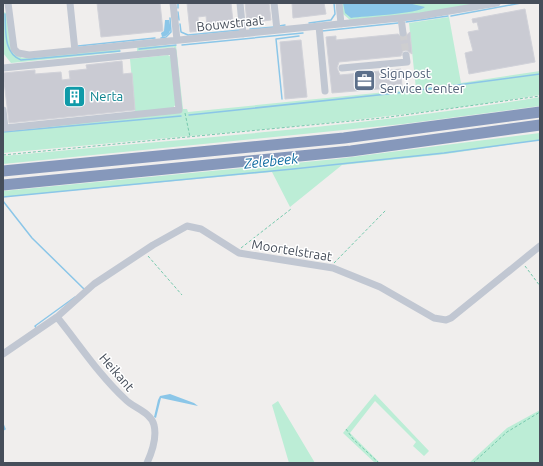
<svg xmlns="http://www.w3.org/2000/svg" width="543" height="466" viewBox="0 0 543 466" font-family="Ubuntu,sans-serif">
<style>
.green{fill:#bcedd6}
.water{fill:#8bc6e8}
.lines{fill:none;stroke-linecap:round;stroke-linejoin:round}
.stream{stroke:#8bc6e8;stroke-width:1.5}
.building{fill:#cacbd3;stroke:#d1d2d9}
.minor-tunnel{stroke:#ceced0;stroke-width:7;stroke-dasharray:7 3.5;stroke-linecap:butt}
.path{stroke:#76c9ad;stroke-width:1;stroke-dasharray:3 2;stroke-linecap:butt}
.minor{stroke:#c1c7d2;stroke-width:7}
.highway{stroke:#8698bb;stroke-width:11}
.labels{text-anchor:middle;stroke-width:3;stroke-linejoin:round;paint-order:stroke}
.street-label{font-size:13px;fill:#464e5a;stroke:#fff}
.service-label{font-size:13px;fill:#4e5e75;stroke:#fff;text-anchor:start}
.culture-label{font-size:13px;fill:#0d838f;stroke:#fff;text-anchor:start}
.water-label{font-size:14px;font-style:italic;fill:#116da2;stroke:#fff}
</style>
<rect width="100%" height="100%" fill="#f0eeed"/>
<path class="green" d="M341,3H481L424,13L350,20L343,14Z
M3,12L7,13L11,49L22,58L120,49V52L11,63L3,53Z
M449,17L461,83L540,71V95C362,124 182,136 3,153V129L181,112L174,47L137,51V47L176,45L183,109H187L188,112L416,89L409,23Z
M168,55L171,57L176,104L172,109L135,112L130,59Z
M540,97V106L403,124L3,164V156C182,139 362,127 540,97Z
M540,133V140L446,154L342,165L290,207L272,172L3,197V191L336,159Z
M375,394L429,451L424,456L413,446L416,442L375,401L350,433L380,463H375L343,433Z
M278,401L315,463H289L272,405Z
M540,410V463H469L507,428Z"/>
<path class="water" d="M343,3H408L425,7C418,14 364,16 351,18L345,13Z
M165,20H169C171,28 172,35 162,37L161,33L164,31Z
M170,394L194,403L198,406L161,398L156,418L154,417L158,400L160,396Z"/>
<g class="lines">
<path class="stream" d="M178,3V8
M442,3H457
M178,12L179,20
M5,14C6,30 3,53 21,60L120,51
M451,16L521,3
M406,22L448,16
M309,23L331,20L335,14L334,3
M180,24L181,32L188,35L240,30
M279,26L285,25
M250,29L274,27
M322,31L398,23
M161,38L166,37L171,32L170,18
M182,45L303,33
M78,46L155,38
M139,49L176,45
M282,99L276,39L299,36
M189,115L397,93L540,74
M3,132L181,116
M3,197L293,169L444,153L540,140
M3,201L32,238L84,289
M37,329L35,326L75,297
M3,424L5,429L3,430"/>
</g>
<path class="building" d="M97,3H160L163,31L101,37Z
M187,3H231L233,22L207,25L206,16L198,17L199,31L190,32Z
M245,3H269L271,20L247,23Z
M292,3H324L326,14L293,18Z
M525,9L535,62L469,74L465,53L473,51L468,32L479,30L477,22L473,23L472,19Z
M410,32L412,54L406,50L403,51L401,56L339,62L337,68L340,75L401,69L402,87L332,93L326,37L336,36V40L398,34L403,38Z
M301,40L307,97L285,99L280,42Z
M122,61L123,74L132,73L135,110L9,123L3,73L35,70V74L61,72L62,80L70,79L69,71L87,69L86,65Z"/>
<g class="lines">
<path class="minor-tunnel" d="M403,33L406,55"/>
<path class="path" d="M185,113L190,137
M3,155L382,118L540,96
M241,248L291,209
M148,256L182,295
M334,263L386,210
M525,266L540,286
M346,429L353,439L379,463
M473,463L507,432L540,412"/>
<path class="minor" d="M8,3L14,49L18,53L29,55L420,16L497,3
M70,3L75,51
M173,3L177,40
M240,3L243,34
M274,3L277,30
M339,3L341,24
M401,18L403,33
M319,26L325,91
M3,68L173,51L179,110L5,128L3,110
M342,68L407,62L406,55
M57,317C79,344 99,375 125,399C133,408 151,412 154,425C157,437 152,452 147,463
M3,354L57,317L94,284L153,245L187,226L201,229L239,253L333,268L380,287L434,318L446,320L451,318L540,246"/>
<path class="highway" d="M3,171L344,138L540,112
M3,185L351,151L540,125"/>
</g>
<defs>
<symbol id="office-square" viewBox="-11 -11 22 22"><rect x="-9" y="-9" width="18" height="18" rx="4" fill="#5c6f8a" stroke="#fff"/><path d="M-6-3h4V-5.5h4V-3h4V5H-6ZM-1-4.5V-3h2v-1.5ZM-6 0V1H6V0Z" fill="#fff"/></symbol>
<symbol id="building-square" viewBox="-11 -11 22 22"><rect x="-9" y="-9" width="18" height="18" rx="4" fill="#0f9aa8" stroke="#fff"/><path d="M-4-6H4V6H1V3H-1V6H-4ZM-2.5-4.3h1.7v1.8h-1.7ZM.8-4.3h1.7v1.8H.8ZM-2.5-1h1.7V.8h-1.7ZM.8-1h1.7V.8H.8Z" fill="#fff"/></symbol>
</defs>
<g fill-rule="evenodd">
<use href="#office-square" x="352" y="68" width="25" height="25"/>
<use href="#building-square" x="62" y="84" width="25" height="25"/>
</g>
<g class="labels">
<g class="street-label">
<text transform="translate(230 23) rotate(-6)" y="5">Bouwstraat</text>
<text transform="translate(292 250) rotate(9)" y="5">Moortelstraat</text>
<text transform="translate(117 372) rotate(49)" y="5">Heikant</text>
</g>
<g class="service-label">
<text x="380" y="78">Signpost<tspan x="380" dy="15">Service Center</tspan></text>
</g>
<g class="culture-label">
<text x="90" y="101">Nerta</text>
</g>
<g class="water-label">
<text transform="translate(271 161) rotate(-6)" y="5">Zelebeek</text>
</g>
</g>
<rect width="543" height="466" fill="none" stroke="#464e5a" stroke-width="8"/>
</svg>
